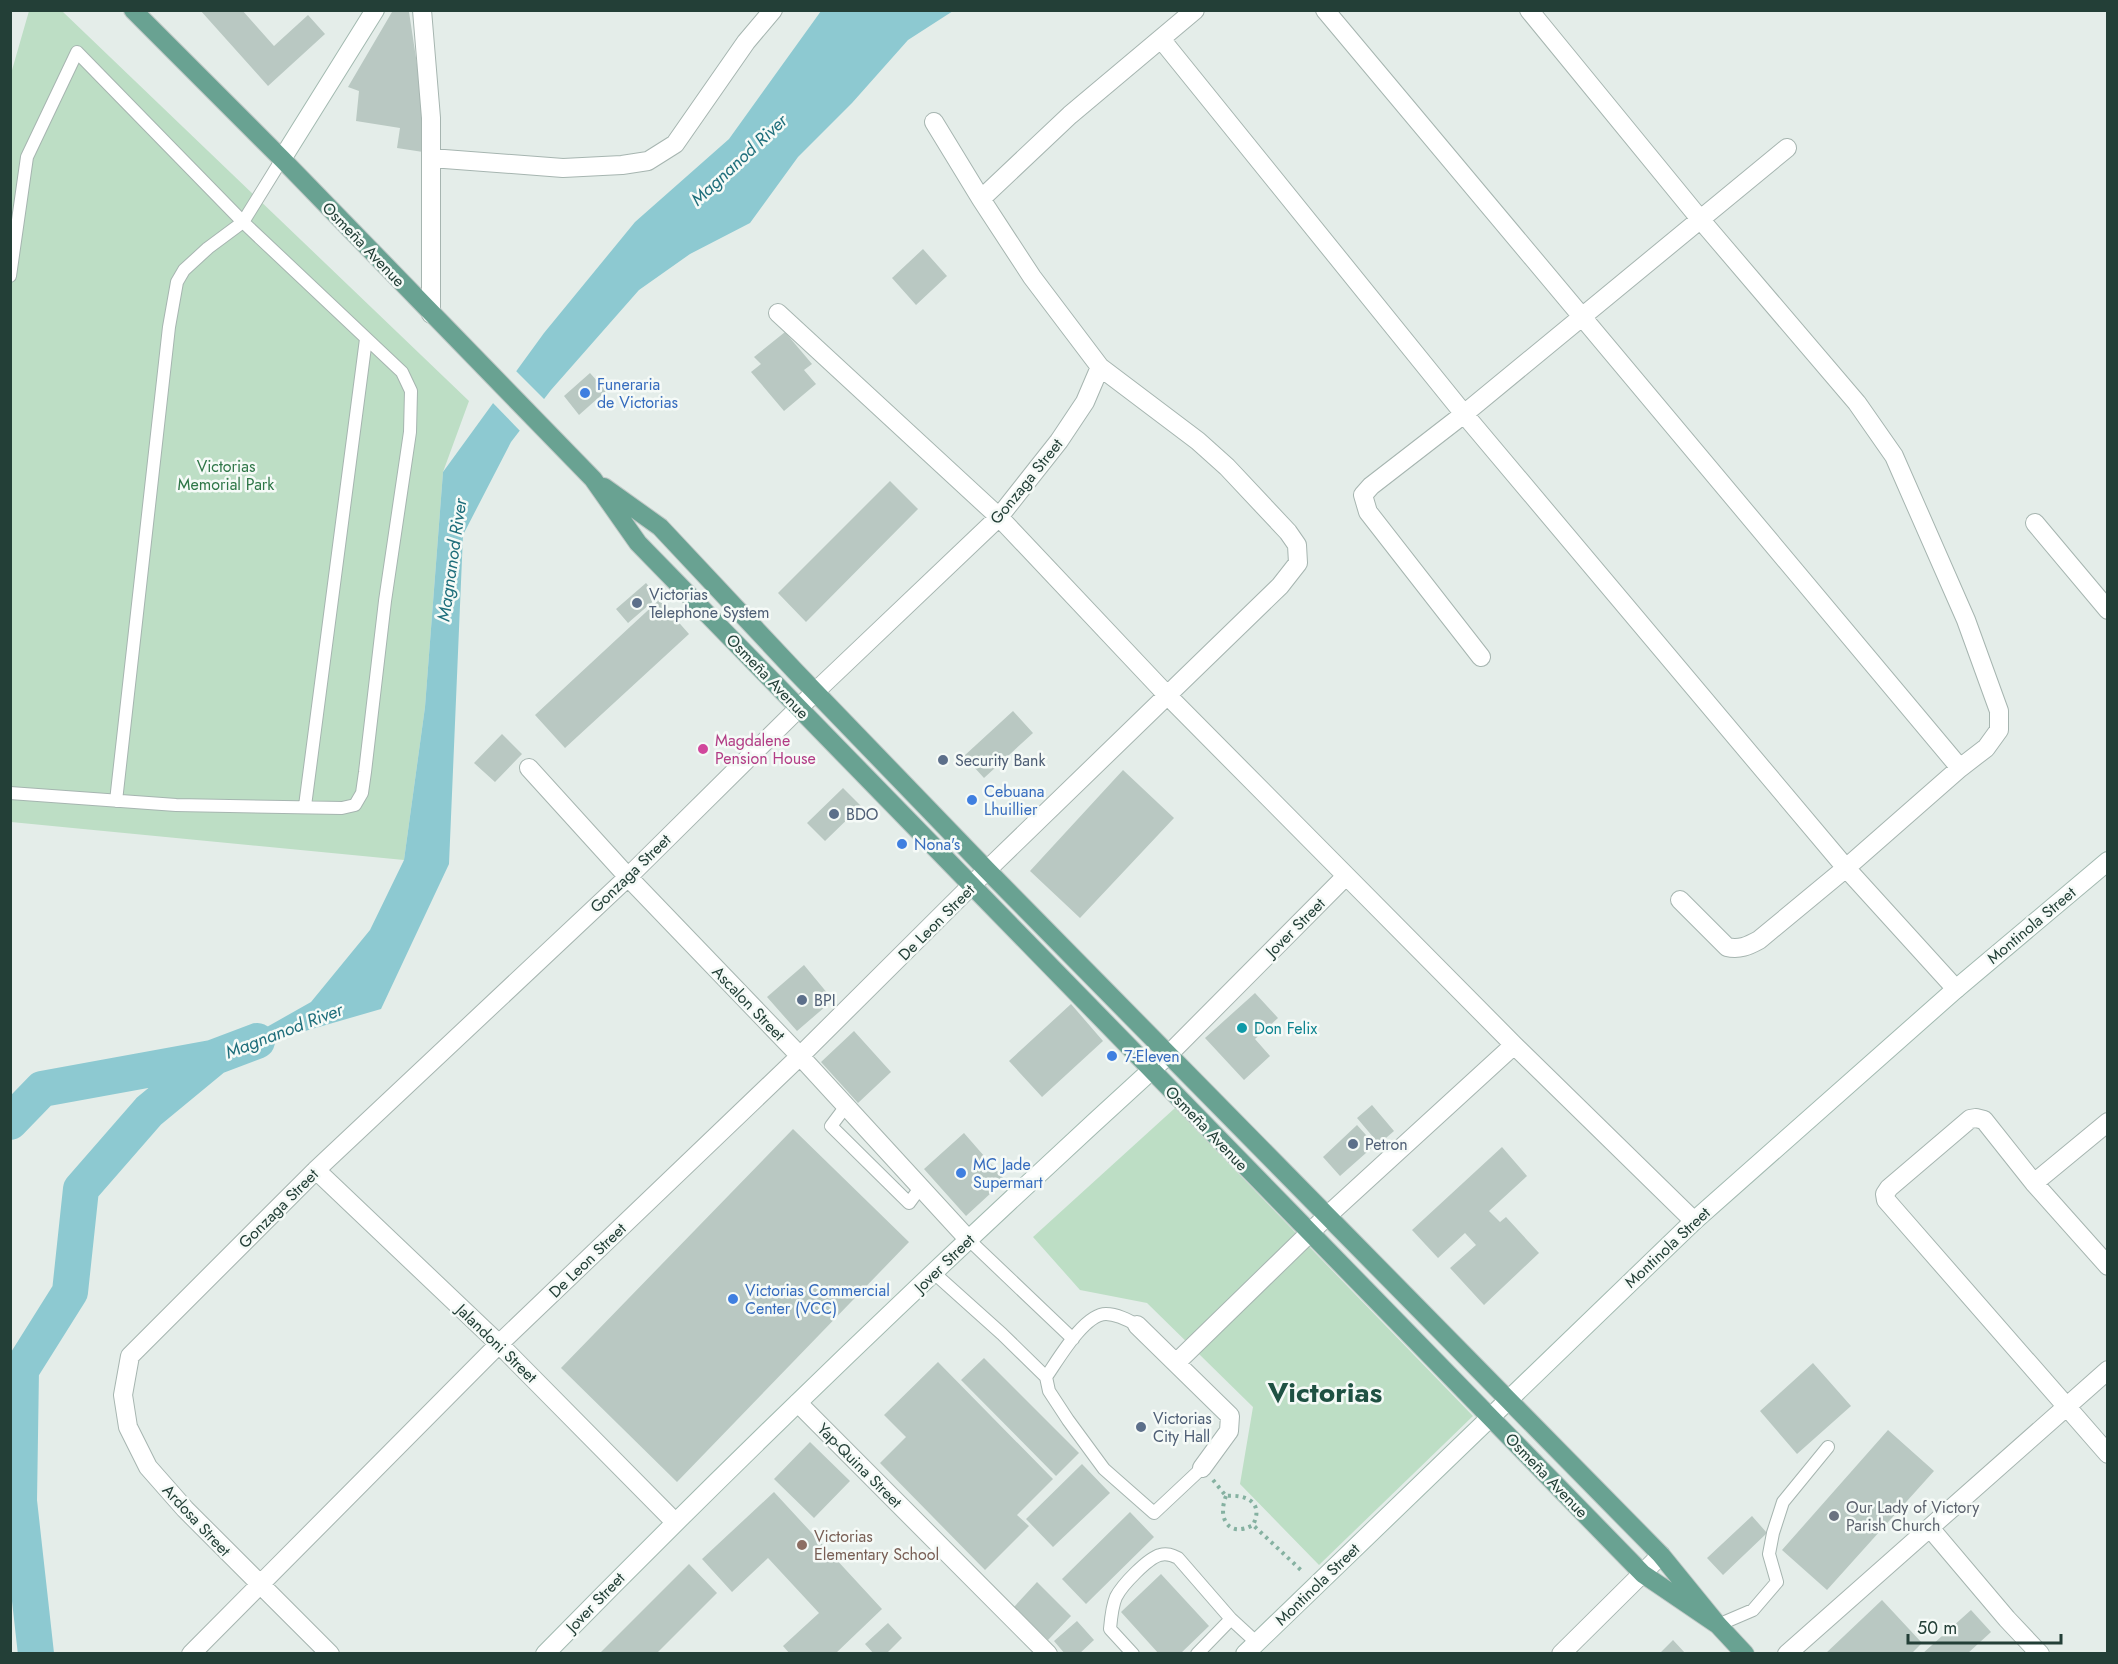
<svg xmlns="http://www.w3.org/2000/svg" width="2118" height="1664" viewBox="0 0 2118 1664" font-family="Jost,sans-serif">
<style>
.green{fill:#bddec5}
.water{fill:#8dc9d1}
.pier{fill:#e4ede9}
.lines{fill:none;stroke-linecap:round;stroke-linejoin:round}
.river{stroke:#8dc9d1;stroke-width:36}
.building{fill:#b9c8c2}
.lane-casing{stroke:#a6b5b0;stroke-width:14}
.street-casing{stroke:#a6b5b0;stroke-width:20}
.secondary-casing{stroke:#a2b9b0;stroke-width:20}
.primary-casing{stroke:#c1c9c7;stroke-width:20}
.path{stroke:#85b1a1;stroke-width:4;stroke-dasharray:3 4.5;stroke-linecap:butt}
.lane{stroke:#fff;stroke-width:12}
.street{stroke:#fff;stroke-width:18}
.secondary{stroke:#fff;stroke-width:18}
.primary{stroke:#69a292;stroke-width:18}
.shop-dot{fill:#3f7fe0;stroke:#f5faf7;stroke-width:2}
.service-dot{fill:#5c6f8a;stroke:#f5faf7;stroke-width:2}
.hotel-dot{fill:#d1479c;stroke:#f5faf7;stroke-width:2}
.culture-dot{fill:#0f9aa8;stroke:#f5faf7;stroke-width:2}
.worship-dot{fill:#6b7280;stroke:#f5faf7;stroke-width:2}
.education-dot{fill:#8d6e63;stroke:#f5faf7;stroke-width:2}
.labels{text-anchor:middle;stroke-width:5;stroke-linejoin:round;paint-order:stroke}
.street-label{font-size:16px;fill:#233f37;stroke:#f5faf7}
.shop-label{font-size:16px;fill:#366cbe;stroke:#f5faf7;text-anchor:start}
.park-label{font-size:16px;fill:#2e7647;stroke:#f5faf7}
.service-label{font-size:16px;fill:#4e5e75;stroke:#f5faf7;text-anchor:start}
.hotel-label{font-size:16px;fill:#b23c85;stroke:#f5faf7;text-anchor:start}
.culture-label{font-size:16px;fill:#0d838f;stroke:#f5faf7;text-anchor:start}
.worship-label{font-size:16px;fill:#5b616d;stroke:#f5faf7;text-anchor:start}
.education-label{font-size:16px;fill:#785e54;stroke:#f5faf7;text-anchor:start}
.water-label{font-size:18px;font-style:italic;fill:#1e6e7b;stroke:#f5faf7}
.town-label{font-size:28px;font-weight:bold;fill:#1f5143;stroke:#f5faf7}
</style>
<rect width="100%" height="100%" fill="#e4ede9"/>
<path class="green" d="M29,11H62L469,401L443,472L425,707L404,860L11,822L10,77Z
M1175,1108L1473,1416L1319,1565L1240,1484L1253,1407L1147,1303L1080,1290L1033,1237Z"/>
<path class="water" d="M821,11H953L908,40L852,103L798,157L750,223L690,254L639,290L551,390L511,442L463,535L449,864L381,1009L212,1058L311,1002L370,930L404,860L425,707L443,472L544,333L635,222L729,139Z"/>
<path class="pier" d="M514,369L546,401L522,433L491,401Z"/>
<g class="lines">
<path class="river" d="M10,1122L42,1089L212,1058L257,1041
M36,1654L19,1501L21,1370L70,1292L81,1189L149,1111L212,1059"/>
</g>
<path class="building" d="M200,10H242L274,46L308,15L325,34L268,86Z
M392,12H409L425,117L423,152L397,148L400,128L356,121L359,91L348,87Z
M923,249L947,276L916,305L892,278Z
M785,332L812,364L804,370L816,384L784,411L751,372L761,364L754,357Z
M590,373L606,391L579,415L564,396Z
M890,481L918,509L806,622L778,593Z
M646,583L658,597L628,623L616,609Z
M659,600L689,634L565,748L535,715Z
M1013,711L1033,733L984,778L964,756Z
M502,734L522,754L495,782L474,763Z
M1123,770L1174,818L1080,918L1030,871Z
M843,788L861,806L825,841L807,823Z
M804,965L833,1000L797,1031L767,997Z
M1255,993L1278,1018L1255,1039L1270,1056L1244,1080L1205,1038Z
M1071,1004L1103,1041L1042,1097L1009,1061Z
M854,1031L891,1072L858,1103L821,1062Z
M1372,1105L1394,1131L1379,1144L1357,1118Z
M1357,1125L1375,1145L1340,1176L1323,1157Z
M793,1129L909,1242L677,1482L561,1368Z
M964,1133L1005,1180L966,1216L924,1169Z
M1502,1147L1527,1176L1489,1211L1500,1222L1506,1217L1539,1253L1484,1305L1450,1268L1476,1245L1465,1233L1438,1258L1412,1230Z
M984,1358L1079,1453L1056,1476L961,1380Z
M938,1362L1053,1479L1017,1515L1029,1526L985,1570L880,1463L906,1437L884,1415Z
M1813,1363L1851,1406L1797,1454L1760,1411Z
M1888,1430L1934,1471L1827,1590L1782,1550Z
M810,1442L850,1481L814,1518L774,1479Z
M1082,1464L1110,1493L1053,1547L1026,1519Z
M774,1492L882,1609L835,1654H790L783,1646L819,1613L768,1558L732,1592L702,1559Z
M1130,1512L1154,1537L1086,1604L1062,1579Z
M1752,1516L1767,1533L1723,1575L1707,1558Z
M689,1564L717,1593L656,1654H599Z
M1161,1574L1209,1626L1180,1654H1159L1121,1612Z
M1037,1582L1071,1616L1048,1640L1014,1607Z
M1882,1600L1922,1643L1911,1654H1825Z
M1971,1610L1991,1632L1967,1654H1922Z
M1077,1621L1094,1640L1079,1654H1065L1054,1641Z
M888,1623L902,1638L886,1654H874L865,1644Z
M1673,1640L1686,1654H1659Z"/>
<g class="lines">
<defs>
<path id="lane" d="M10,276L27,157L77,52L243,222L402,372L411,391L410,432L385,601L365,772L362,793L355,805L342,808L176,805L10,793
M116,801L169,327L177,282L184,270L208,248L243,222L282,159
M305,806L366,339
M846,1106L831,1126L909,1203L920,1188
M968,1239L1073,1339
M934,1273L1002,1334L1046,1377L1049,1391L1068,1420L1104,1469L1154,1513L1202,1468
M1046,1377C1058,1360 1084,1314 1106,1314C1117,1314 1128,1320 1137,1325
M1718,1625L1753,1610L1777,1582L1769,1554L1773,1533L1783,1502L1828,1447
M1133,1654L1110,1629C1111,1618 1112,1606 1116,1597C1122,1585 1148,1558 1160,1555C1167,1553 1172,1555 1178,1558L1231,1619L1256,1642
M1197,1654L1231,1619"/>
<path id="street" d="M422,10L431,118V314
M1325,10L1960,768
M1529,10L1700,219L1857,403L1894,456L1966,620L1999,711V730L1986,748L1960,768L1846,868L1759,940C1748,946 1739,950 1727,947L1680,900
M1161,39L1464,414L1846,868L1956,989
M934,122L981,199
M431,158L563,168L622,165L648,161L675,144L746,42L773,10
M778,313L999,517L1167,695L1514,1045L1694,1221
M2035,523L2108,610
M1481,657L1368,512L1363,495L1371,486L1464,414L1787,148
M529,768L628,877L800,1056L968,1239
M1169,1054L1346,876
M2108,1122L2034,1183L2108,1266
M316,1170L499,1344L674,1521
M2034,1183L1984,1120L1976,1118L1970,1119L1889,1188L1885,1194L1886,1200L2108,1454
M1137,1325L1230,1416L1229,1431L1202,1468
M1176,1363L1327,1216L1514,1045
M798,1403L1048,1654
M1930,1528L2007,1619L2040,1654
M191,1654L499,1344L800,1056L987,870L1280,586L1298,563L1297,545L1288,532L1227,467L1198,441L1100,367L1032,277L981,199L1070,115L1195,10
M330,1654L185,1509L148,1467L128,1427L123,1395L130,1356L316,1170L628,877L815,692L999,517L1059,441L1085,402L1100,367
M1561,1654L1661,1555
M1787,1654L2108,1370"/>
<path id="secondary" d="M282,159L375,10
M545,1654C747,1448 956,1248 1169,1054
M1245,1654L1694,1221L1956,989L2108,861"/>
<path id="primary" d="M133,10L282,159L593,479L638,543L1643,1574L1718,1625
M604,487L660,527L795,671L987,870L1661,1555L1718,1625L1745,1654"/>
</defs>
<use href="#lane" class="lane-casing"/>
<use href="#street" class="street-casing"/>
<use href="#secondary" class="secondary-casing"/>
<use href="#primary" class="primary-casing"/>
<path class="path" d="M1213,1480L1226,1496C1247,1494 1264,1503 1253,1525L1303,1572
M1226,1496C1217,1519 1229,1538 1253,1525"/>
<use href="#lane" class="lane"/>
<use href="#street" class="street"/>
<use href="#secondary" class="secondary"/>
<use href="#primary" class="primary"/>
</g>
<g class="shop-dot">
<circle cx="585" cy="393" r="6"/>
<circle cx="972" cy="800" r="6"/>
<circle cx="902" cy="844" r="6"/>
<circle cx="1112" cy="1056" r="6"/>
<circle cx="961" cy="1173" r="6"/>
<circle cx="733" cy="1299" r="6"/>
</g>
<g class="service-dot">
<circle cx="637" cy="603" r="6"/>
<circle cx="943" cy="760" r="6"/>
<circle cx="834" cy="814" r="6"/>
<circle cx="802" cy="1000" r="6"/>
<circle cx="1353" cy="1144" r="6"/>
<circle cx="1141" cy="1427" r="6"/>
</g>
<circle class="hotel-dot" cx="703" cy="749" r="6"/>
<circle class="culture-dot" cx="1242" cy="1028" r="6"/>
<circle class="worship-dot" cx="1834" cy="1516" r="6"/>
<circle class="education-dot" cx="802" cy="1545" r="6"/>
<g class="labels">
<g class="street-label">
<text transform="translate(364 244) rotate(46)" y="6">Osmeña Avenue</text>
<text transform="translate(1026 481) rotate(-51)" y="6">Gonzaga Street</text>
<text transform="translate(768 676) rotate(46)" y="6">Osmeña Avenue</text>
<text transform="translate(630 873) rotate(-44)" y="6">Gonzaga Street</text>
<text transform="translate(936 922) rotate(-45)" y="6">De Leon Street</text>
<text transform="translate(2031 925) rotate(-40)" y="6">Montinola Street</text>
<text transform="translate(1295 927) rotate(-45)" y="6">Jover Street</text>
<text transform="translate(749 1003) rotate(46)" y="6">Ascalon Street</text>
<text transform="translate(1207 1128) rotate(46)" y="6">Osmeña Avenue</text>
<text transform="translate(278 1208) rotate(-45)" y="6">Gonzaga Street</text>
<text transform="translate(1667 1247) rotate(-43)" y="6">Montinola Street</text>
<text transform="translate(587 1260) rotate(-44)" y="6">De Leon Street</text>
<text transform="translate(944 1263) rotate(-44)" y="6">Jover Street</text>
<text transform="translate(497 1343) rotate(44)" y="6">Jalandoni Street</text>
<text transform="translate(860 1465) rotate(45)" y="6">Yap-Quina Street</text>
<text transform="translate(1547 1475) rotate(46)" y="6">Osmeña Avenue</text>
<text transform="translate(197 1520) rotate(47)" y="6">Ardosa Street</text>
<text transform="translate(1317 1584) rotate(-44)" y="6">Montinola Street</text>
<text transform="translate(595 1602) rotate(-46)" y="6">Jover Street</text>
</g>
<g class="shop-label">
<text x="597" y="390">Funeraria<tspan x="597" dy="18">de Victorias</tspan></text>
<text x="984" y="797">Cebuana<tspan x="984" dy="18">Lhuillier</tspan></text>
<text x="914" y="850">Nona's</text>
<text x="1124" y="1062">7-Eleven</text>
<text x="973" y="1170">MC Jade<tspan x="973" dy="18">Supermart</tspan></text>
<text x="745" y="1296">Victorias Commercial<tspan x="745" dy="18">Center (VCC)</tspan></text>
</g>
<g class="park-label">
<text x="226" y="472">Victorias<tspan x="226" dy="18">Memorial Park</tspan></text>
</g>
<g class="service-label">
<text x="649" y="600">Victorias<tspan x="649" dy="18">Telephone System</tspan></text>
<text x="955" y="766">Security Bank</text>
<text x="846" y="820">BDO</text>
<text x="814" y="1006">BPI</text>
<text x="1365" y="1150">Petron</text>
<text x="1153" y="1424">Victorias<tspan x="1153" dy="18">City Hall</tspan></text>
</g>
<g class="hotel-label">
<text x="715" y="746">Magdalene<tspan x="715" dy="18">Pension House</tspan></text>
</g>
<g class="culture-label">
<text x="1254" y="1034">Don Felix</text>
</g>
<g class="worship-label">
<text x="1846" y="1513">Our Lady of Victory<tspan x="1846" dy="18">Parish Church</tspan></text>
</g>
<g class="education-label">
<text x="814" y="1542">Victorias<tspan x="814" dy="18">Elementary School</tspan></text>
</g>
<g class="water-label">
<text transform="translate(739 160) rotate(-43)" y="6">Magnanod River</text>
<text transform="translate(452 560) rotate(-82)" y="6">Magnanod River</text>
<text transform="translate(284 1031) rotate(-21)" y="6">Magnanod River</text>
</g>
<g class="town-label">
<text x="1325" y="1402">Victorias</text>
</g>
</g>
<rect width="2118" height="1664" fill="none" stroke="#233f37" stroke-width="24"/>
<path d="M1908 1634v9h153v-9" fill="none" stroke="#233f37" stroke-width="3"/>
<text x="1917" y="1634" font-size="18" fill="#233f37" stroke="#f5faf7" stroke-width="4.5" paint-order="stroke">50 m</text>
</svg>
